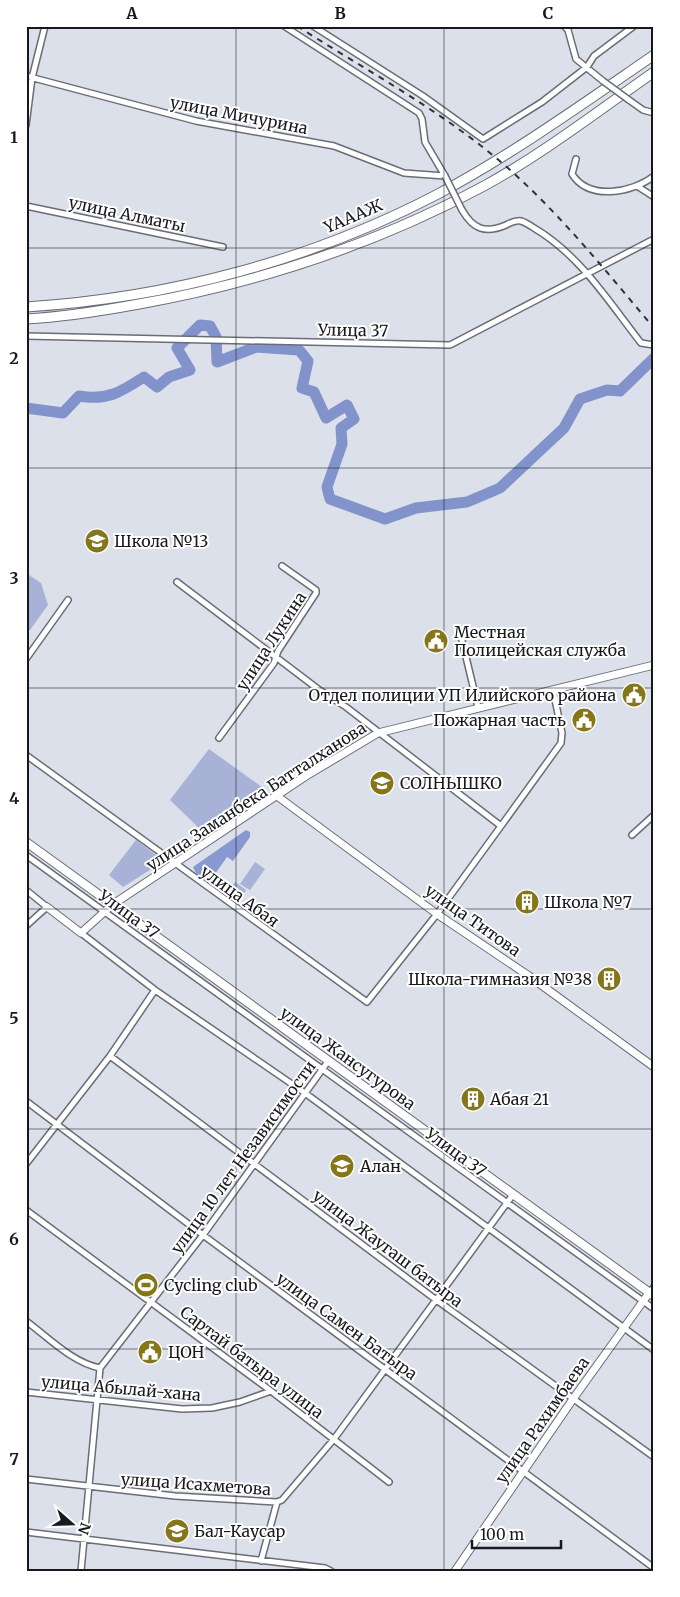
<svg xmlns="http://www.w3.org/2000/svg" width="680" height="1597" viewBox="0 0 680 1597" font-family="Merriweather,serif">
<style>
.green{fill:#a7b2d6}
.forest{fill:#8899d1}
.lines{fill:none;stroke-linecap:round;stroke-linejoin:round}
.river{stroke:#8292cb;stroke-width:11}
.street-casing{stroke:#6a6d77;stroke-width:8}
.secondary-casing{stroke:#6a6d77;stroke-width:9}
.primary-casing{stroke:#6a6d77;stroke-width:10}
.highway-casing{stroke:#6a6d77;stroke-width:11}
.street{stroke:#fff;stroke-width:5}
.secondary{stroke:#fff;stroke-width:7}
.primary{stroke:#fff;stroke-width:8}
.highway{stroke:#fff;stroke-width:9}
.rail{stroke:#303237;stroke-width:2;stroke-dasharray:6 6;stroke-linecap:butt}
.street-bridge-casing{stroke:#6a6d77;stroke-width:8;stroke-linecap:butt}
.street-bridge{stroke:#fff;stroke-width:5}
.grid{fill:none;stroke:#18191d;stroke-width:1;stroke-opacity:0.55}
.labels{text-anchor:middle;stroke-width:4;stroke-linejoin:round;paint-order:stroke}
.street-label{font-size:16px;fill:#18191d;stroke:#fff}
.poi-label{font-size:16px;fill:#18191d;stroke:#fff;text-anchor:start}
.neatline{fill:none;stroke:#18191d;stroke-width:2}
.grid-label{font-size:16px;text-anchor:middle;font-weight:bold;fill:#18191d}
</style>
<rect width="100%" height="100%" fill="#dce0eb"/>
<path class="green" d="M26,573L41,583L48,605L30,630L26,632Z
M209,749L266,790L265,795L204,833L170,800Z
M136,840L164,861L123,887L109,875Z
M255,862L265,869L250,890L240,884Z
M235,882L246,890L239,901L227,893Z"/>
<path class="forest" d="M246,830L250,832V837L233,861L227,857L210,881L206,882L196,873L193,867Z"/>
<g class="lines">
<path class="river" d="M26,408L63,413L79,396C107,401 121,392 144,377L157,387L169,377L190,370L177,348L200,325L210,326L216,337L217,362L256,347L299,350L308,361L302,388L314,392L326,418L347,405L354,419L341,428L342,444L327,487L330,499L385,519L416,508L467,502L500,488L564,428L580,399L607,390L620,391L654,358"/>
<defs>
<path id="street" d="M284,26L419,113L422,119L425,142L445,176
M313,26L423,96L483,139L542,102L587,67L594,56L634,26
M564,26L568,30L576,59L603,81
M26,76L196,121L334,146L404,173L445,176
M629,100L643,110L654,113
M26,125L32,78L45,26
M576,159L572,174C589,201 632,193 654,176
M637,186L654,197
M26,206L223,247
M462,210C473,229 485,234 506,225C510,223 515,220 521,221C525,222 531,226 534,228C580,255 609,302 641,343L654,345
M26,336L450,345L654,239
M460,632L478,707
M26,659L68,600
M219,738L274,663L278,651L316,593V590L282,566
M26,755L367,1002L437,914L501,826L346,707L318,689L177,582
M501,826L561,743L562,733L553,690
M632,835L654,815
M26,855L654,1309
M26,890L47,907L26,926
M81,933L155,990L305,1093L654,1350
M110,1056L435,1299L654,1457
M26,1101L203,1235L654,1568
M26,1164L110,1056L155,990
M26,1210L271,1391L389,1482
M649,1293L654,1287
M26,1321C49,1338 73,1363 100,1368
M26,1392L182,1409L212,1408L240,1402L271,1391
M26,1479L175,1496L277,1502L282,1500L334,1439L512,1196
M26,1532L325,1568L331,1571
M261,1561L277,1502
M81,1571L100,1368L203,1235L329,1060"/>
<path id="secondary" d="M277,796L437,914L529,976L654,1067
M47,907L81,933L112,905L306,776L378,733L654,665
M455,1571L573,1399L649,1293"/>
<path id="primary" d="M26,842L654,1296"/>
<path id="highway" d="M26,307C169,298 312,260 438,194C513,154 584,103 654,55
M26,319C64,317 101,311 139,304C262,282 374,245 484,186C544,153 598,111 654,72"/>
</defs>
<use href="#street" class="street-casing"/>
<use href="#secondary" class="secondary-casing"/>
<use href="#primary" class="primary-casing"/>
<use href="#highway" class="highway-casing"/>
<use href="#street" class="street"/>
<use href="#secondary" class="secondary"/>
<use href="#primary" class="primary"/>
<use href="#highway" class="highway"/>
<path class="rail" d="M297,26C361,67 431,105 490,153C552,203 603,268 654,328"/>
<defs>
<path id="street-bridge" d="M603,81L629,100
M445,176L462,210"/>
</defs>
<use href="#street-bridge" class="street-bridge-casing"/>
<use href="#street-bridge" class="street-bridge"/>
</g>
<path class="grid" d="M236,26V1571M444,26V1571M26,248H654M26,468H654M26,688H654M26,909H654M26,1129H654M26,1349H654"/>
<defs>
<symbol id="school-disc" viewBox="-11 -11 22 22"><circle r="9.5" fill="#86761a" stroke="#fff"/><path d="M0-5L7-2L0 1L-7-2ZM-4 1L0 2.5L4 1V4Q0 6-4 4Z" fill="#fff"/></symbol>
<symbol id="civic-disc" viewBox="-11 -11 22 22"><circle r="9.5" fill="#86761a" stroke="#fff"/><path d="M-.6-6.5H3V-4.5H.6V-3L4-1V1h2V6H-6V1h2V-1L-.6-3ZM-1.2 2.5V6h2.4V2.5Z" fill="#fff"/></symbol>
<symbol id="building-disc" viewBox="-11 -11 22 22"><circle r="9.5" fill="#86761a" stroke="#fff"/><path d="M-4-6H4V6H1V3H-1V6H-4ZM-2.5-4.3h1.7v1.8h-1.7ZM.8-4.3h1.7v1.8H.8ZM-2.5-1h1.7V.8h-1.7ZM.8-1h1.7V.8H.8Z" fill="#fff"/></symbol>
<symbol id="stadium-disc" viewBox="-11 -11 22 22"><circle r="9.5" fill="#86761a" stroke="#fff"/><path d="M0-5a6.5 5 0 1 0 0 10a6.5 5 0 1 0 0-10ZM-3.5-1.8h7v3.6h-7Z" fill="#fff"/></symbol>
</defs>
<g fill-rule="evenodd">
<use href="#school-disc" x="83" y="527" width="28" height="28"/>
<use href="#civic-disc" x="422" y="627" width="28" height="28"/>
<use href="#civic-disc" x="620" y="681" width="28" height="28"/>
<use href="#civic-disc" x="570" y="706" width="28" height="28"/>
<use href="#school-disc" x="368" y="769" width="28" height="28"/>
<use href="#building-disc" x="513" y="888" width="28" height="28"/>
<use href="#building-disc" x="595" y="965" width="28" height="28"/>
<use href="#building-disc" x="459" y="1085" width="28" height="28"/>
<use href="#school-disc" x="328" y="1152" width="28" height="28"/>
<use href="#stadium-disc" x="132" y="1271" width="28" height="28"/>
<use href="#civic-disc" x="136" y="1338" width="28" height="28"/>
<use href="#school-disc" x="163" y="1517" width="28" height="28"/>
</g>
<g class="labels">
<g class="street-label">
<text transform="translate(239 115) rotate(11)" y="6">улица Мичурина</text>
<text transform="translate(127 214) rotate(12)" y="6">улица Алматы</text>
<text transform="translate(353 216) rotate(-23)" y="6">ҮАААЖ</text>
<text transform="translate(353 330) rotate(1)" y="6">Улица 37</text>
<text transform="translate(271 641) rotate(-57)" y="6">улица Лукина</text>
<text transform="translate(256 796) rotate(-33)" y="6">улица Заманбека Батталханова</text>
<text transform="translate(240 896) rotate(36)" y="6">улица Абая</text>
<text transform="translate(129 914) rotate(36)" y="6">Улица 37</text>
<text transform="translate(473 920) rotate(35)" y="6">улица Титова</text>
<text transform="translate(348 1058) rotate(36)" y="6">улица Жансугурова</text>
<text transform="translate(456 1152) rotate(36)" y="6">Улица 37</text>
<text transform="translate(243 1157) rotate(-54)" y="6">улица 10 лет Независимости</text>
<text transform="translate(388 1248) rotate(37)" y="6">улица Жаугаш батыра</text>
<text transform="translate(347 1326) rotate(36)" y="6">улица Самен Батыра</text>
<text transform="translate(252 1362) rotate(37)" y="6">Сартай батыра улица</text>
<text transform="translate(121 1388) rotate(5)" y="6">улица Абылай-хана</text>
<text transform="translate(542 1420) rotate(-55)" y="6">улица Рахимбаева</text>
<text transform="translate(196 1484) rotate(4)" y="6">улица Исахметова</text>
</g>
<g class="poi-label">
<text x="114" y="547">Школа №13</text>
<text x="454" y="638">Местная<tspan x="454" dy="18">Полицейская служба</tspan></text>
<text x="616" y="701" text-anchor="end">Отдел полиции УП Илийского района</text>
<text x="566" y="726" text-anchor="end">Пожарная часть</text>
<text x="400" y="789">СОЛНЫШКО</text>
<text x="544" y="908">Школа №7</text>
<text x="592" y="985" text-anchor="end">Школа-гимназия №38</text>
<text x="490" y="1105">Абая 21</text>
<text x="360" y="1172">Алан</text>
<text x="164" y="1291">Cycling club</text>
<text x="168" y="1358">ЦОН</text>
<text x="194" y="1537">Бал-Каусар</text>
</g>
</g>
<rect width="680" height="1597" fill="none" stroke="#ffffff" stroke-width="55"/>
<g transform="translate(72 1524) rotate(110)" stroke="#ffffff" stroke-width="4" paint-order="stroke">
<path d="M0-4L9 19L0 12L-9 19Z" fill="#18191d"/>
<text y="-8" font-size="14" font-weight="bold" text-anchor="middle" fill="#18191d">N</text>
</g>
<path d="M472 1540v8h89v-8" fill="none" stroke="#18191d" stroke-width="2.5"/>
<text x="480" y="1540" font-size="15" fill="#18191d" stroke="#ffffff" stroke-width="4" paint-order="stroke">100 m</text>
<rect x="28" y="28" width="624" height="1542" class="neatline"/>
<g class="grid-label">
<text x="132" y="19">A</text>
<text x="340" y="19">B</text>
<text x="548" y="19">C</text>
<text x="14" y="143">1</text>
<text x="14" y="364">2</text>
<text x="14" y="584">3</text>
<text x="14" y="804">4</text>
<text x="14" y="1024">5</text>
<text x="14" y="1245">6</text>
<text x="14" y="1465">7</text>
</g>
</svg>
